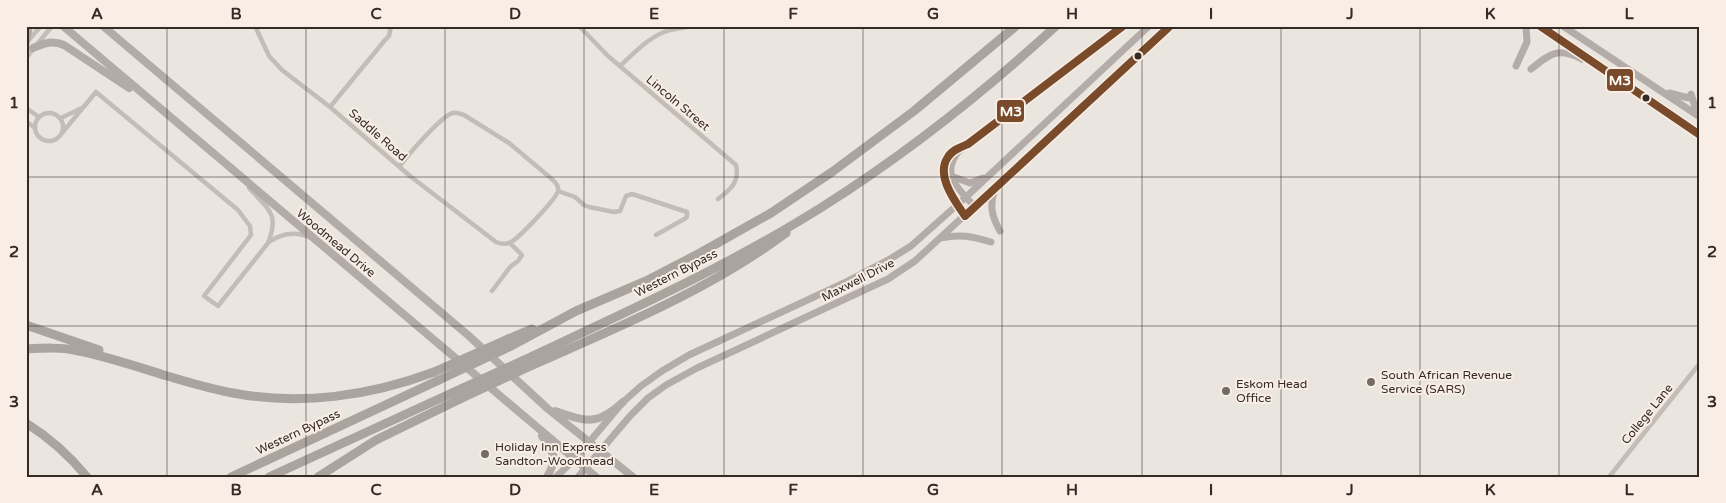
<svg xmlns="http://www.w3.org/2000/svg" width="1726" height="503" viewBox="0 0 1726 503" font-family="'Varela Round',sans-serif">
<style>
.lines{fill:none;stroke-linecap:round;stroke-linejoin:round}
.street{stroke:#c4bcb7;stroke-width:4.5}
.secondary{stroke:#b4aca8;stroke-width:7}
.primary{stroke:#b2aba7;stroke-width:8}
.highway{stroke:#aaa39e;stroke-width:9}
.highway-bridge{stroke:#aaa39e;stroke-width:9}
.bus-1-casing{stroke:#f9eee5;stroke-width:11}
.bus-1{stroke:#7a4b2a;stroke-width:8}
.grid{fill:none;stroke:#342a26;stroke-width:1;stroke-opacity:0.55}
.bus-dot{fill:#342a26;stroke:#f9eee5;stroke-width:2}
.poi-dot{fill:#746b67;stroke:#f9eee5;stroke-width:2}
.labels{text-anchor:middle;stroke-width:4;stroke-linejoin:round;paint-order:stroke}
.street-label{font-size:12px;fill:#342a26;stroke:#f9eee5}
.poi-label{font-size:12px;fill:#342a26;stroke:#f9eee5;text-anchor:start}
.line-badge{stroke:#f9eee5;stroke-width:2}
.badge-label{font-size:14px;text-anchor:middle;font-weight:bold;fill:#fff}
.neatline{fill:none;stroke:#342a26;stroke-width:2}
.grid-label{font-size:16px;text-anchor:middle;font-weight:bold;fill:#342a26}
</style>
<rect width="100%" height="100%" fill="#ebe5df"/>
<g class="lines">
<path class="street" d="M225,26H231
M255,26L269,56L282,70L330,107L410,176L496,242C501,244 506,245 511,242C519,238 557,198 558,191C559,186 556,183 553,180L509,143L464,115C461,114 457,112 453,113C442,115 407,156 400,166
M579,26L608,56L736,165C740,182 730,190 718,199
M27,42L41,26
M26,58L52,26
M620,66C633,54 647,39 664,32C673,29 683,28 692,26
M330,107L385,40L389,36L391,26
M26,108L39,117
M35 127a14 14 0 1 1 28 0a14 14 0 1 1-28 0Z
M61,118L82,108
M26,121L35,128
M62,133L96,92L238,210L250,226L251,235L204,296L218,306L268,243C280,213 268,209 249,188
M558,191L575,197L584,205L589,207L614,212L620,211L626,196L632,194L687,212V216L686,218L656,235
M269,242C282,233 296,231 311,238
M492,291L510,267L518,261L522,255L510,243
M1609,477L1700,363"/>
<path class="secondary" d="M1540,26L1700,135
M1563,26L1700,117
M1516,66L1527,42L1526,26
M1531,69C1551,53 1558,47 1582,59
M1669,93L1689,98
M1691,94L1695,107L1700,115
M962,146C926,157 951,196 965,216
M951,176L970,183L983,178
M995,189C989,205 992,217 1000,231
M975,207C959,189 940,176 958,152L1123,26
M940,238C961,234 971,236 991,242
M556,477L575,459L623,402L641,386L662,371L689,355L844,283L890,259L911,246L966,197L1149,26
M578,477L630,416L648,398L666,385L697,368L888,279L915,261L1170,26"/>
<path class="primary" d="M63,26L596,477
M103,26L469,336L548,409L633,477
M26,42L29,26
M33,48C45,43 52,40 64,45L129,88
M555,411C587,422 597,426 623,402
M542,436C554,452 558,459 547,477"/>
<path class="highway" d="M26,325L99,350
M508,339L532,329
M511,346L576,311L646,281L700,253L771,213L832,172L914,111L1016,26
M26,349C44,348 62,347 79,351C109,357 138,367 167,376C188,382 210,389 233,393C300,406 370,396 434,372
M522,361C624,313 727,267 822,207C906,154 983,93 1056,26
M526,368C614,329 708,291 786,233
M26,423C50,438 69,455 87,477
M231,477L439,380
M269,477L454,392
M318,477L376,440L460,399"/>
<path class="highway-bridge" d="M434,372L508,339
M439,380L511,346
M454,392L522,361
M460,399L526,368"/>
<defs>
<path id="bus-1" d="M1123,26L968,144C961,147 952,150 948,157C935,175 955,201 965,216L1170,26
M1540,26L1700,135"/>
</defs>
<use href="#bus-1" class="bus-1-casing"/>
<use href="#bus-1" class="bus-1"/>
</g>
<path class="grid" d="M167,26V477M306,26V477M445,26V477M584,26V477M724,26V477M863,26V477M1002,26V477M1142,26V477M1281,26V477M1420,26V477M1559,26V477M26,177H1700M26,326H1700"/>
<g class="bus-dot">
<circle cx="1138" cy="56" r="4.5"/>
<circle cx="1646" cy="98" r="4.5"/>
</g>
<g class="poi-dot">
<circle cx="1371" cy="382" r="5"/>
<circle cx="1226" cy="391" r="5"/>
<circle cx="485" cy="454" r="5"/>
</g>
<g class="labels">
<g class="street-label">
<text transform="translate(678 103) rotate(40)" y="4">Lincoln Street</text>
<text transform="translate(378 135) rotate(41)" y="4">Saddle Road</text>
<text transform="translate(336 243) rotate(40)" y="4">Woodmead Drive</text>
<text transform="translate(676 273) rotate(-27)" y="4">Western Bypass</text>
<text transform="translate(858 280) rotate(-27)" y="4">Maxwell Drive</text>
<text transform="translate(1647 414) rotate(-51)" y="4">College Lane</text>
<text transform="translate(298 432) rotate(-25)" y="4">Western Bypass</text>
</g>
<g class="poi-label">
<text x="1381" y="379">South African Revenue<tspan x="1381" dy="14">Service (SARS)</tspan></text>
<text x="1236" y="388">Eskom Head<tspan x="1236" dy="14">Office</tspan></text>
<text x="495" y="451">Holiday Inn Express<tspan x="495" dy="14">Sandton-Woodmead</tspan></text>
</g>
</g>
<g class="line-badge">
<rect x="1606" y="68" width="28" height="24" rx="5" fill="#7a4b2a"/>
<rect x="996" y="99" width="29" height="24" rx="5" fill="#7a4b2a"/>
</g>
<g class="badge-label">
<text x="1620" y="85">M3</text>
<text x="1011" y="116">M3</text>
</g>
<rect width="1726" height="503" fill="none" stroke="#f9eee5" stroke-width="55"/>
<rect x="28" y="28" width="1670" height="448" class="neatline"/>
<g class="grid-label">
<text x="97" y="19">A</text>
<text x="236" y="19">B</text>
<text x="376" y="19">C</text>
<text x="515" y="19">D</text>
<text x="654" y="19">E</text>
<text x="793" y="19">F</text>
<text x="933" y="19">G</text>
<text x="1072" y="19">H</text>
<text x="1211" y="19">I</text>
<text x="1350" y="19">J</text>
<text x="1490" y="19">K</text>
<text x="1629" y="19">L</text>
<text x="14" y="108">1</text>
<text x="1712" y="108">1</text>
<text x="14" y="257">2</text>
<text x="1712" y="257">2</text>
<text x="14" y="407">3</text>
<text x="1712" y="407">3</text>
<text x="97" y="495">A</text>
<text x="236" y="495">B</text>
<text x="376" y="495">C</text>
<text x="515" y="495">D</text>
<text x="654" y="495">E</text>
<text x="793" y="495">F</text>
<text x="933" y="495">G</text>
<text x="1072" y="495">H</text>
<text x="1211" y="495">I</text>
<text x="1350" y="495">J</text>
<text x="1490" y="495">K</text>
<text x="1629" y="495">L</text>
</g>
</svg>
